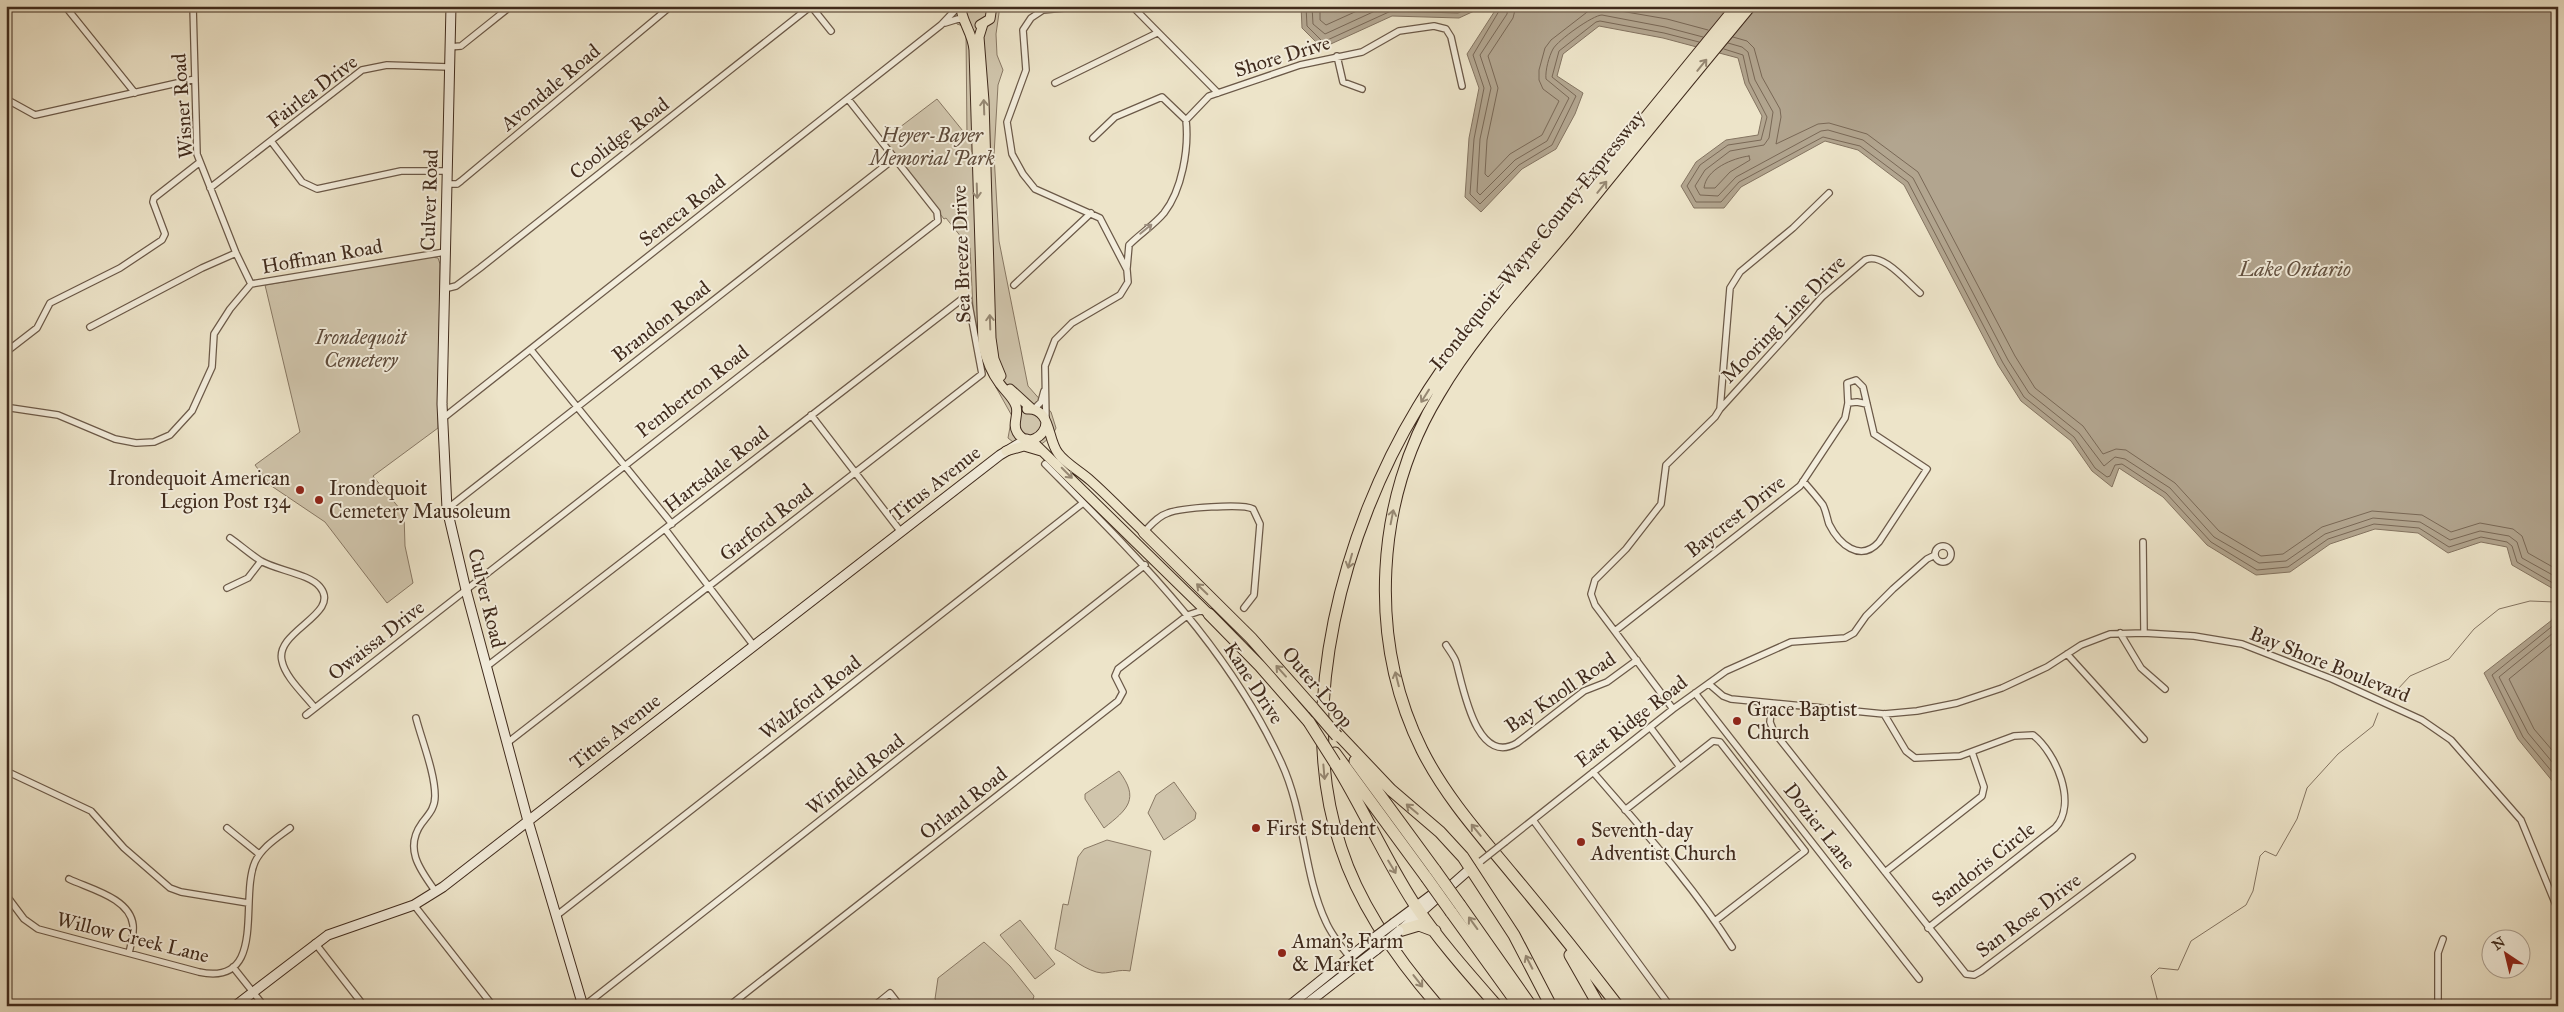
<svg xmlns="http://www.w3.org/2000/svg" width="2564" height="1012" viewBox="0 0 2564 1012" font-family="'IM FELL Great Primer',serif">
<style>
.green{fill:#d0c5ac;stroke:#887864}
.water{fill:#b2a58f;stroke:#847461}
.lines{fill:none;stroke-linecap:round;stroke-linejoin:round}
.shore{stroke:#796856;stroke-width:1}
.stream{stroke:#847461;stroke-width:1}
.minor-casing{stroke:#6b5948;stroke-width:8}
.secondary-casing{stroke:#402b1d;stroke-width:11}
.primary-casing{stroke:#402b1d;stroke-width:11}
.motorway-casing{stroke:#402b1d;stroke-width:13}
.minor{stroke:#f3eddc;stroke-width:5.5}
.secondary{stroke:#f3eddc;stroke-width:9}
.primary{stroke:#ede4c9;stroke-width:9}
.motorway{stroke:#ede4c9;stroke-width:11}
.minor-bridge-casing{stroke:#6b5948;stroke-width:8;stroke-linecap:butt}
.secondary-bridge-casing{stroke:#402b1d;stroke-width:11;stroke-linecap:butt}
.motorway-bridge-casing{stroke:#402b1d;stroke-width:13;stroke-linecap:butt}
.minor-bridge{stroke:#f3eddc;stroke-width:5.5}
.secondary-bridge{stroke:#f3eddc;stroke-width:9}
.motorway-bridge{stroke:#ede4c9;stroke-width:11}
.oneway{stroke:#968873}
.oneway2{stroke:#9a8c7c}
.poi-dot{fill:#8f2418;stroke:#f3eddc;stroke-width:2}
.labels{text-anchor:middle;stroke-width:4;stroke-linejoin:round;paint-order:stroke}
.street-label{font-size:20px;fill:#402b1d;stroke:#f3eddc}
.park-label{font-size:20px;font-style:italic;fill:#5d4a3a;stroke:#f3eddc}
.poi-label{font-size:20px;fill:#402b1d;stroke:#f3eddc;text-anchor:start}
.water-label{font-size:21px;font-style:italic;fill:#62503f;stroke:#f3eddc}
</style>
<rect width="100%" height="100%" fill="#ede4c9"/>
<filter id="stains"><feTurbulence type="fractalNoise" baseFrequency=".004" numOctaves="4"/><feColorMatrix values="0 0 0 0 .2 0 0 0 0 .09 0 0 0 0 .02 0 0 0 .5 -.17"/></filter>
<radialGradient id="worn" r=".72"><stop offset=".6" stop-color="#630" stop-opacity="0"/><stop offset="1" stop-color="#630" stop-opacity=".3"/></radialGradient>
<path class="green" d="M953,6H1000L996,34L997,55L1003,70L998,85L994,155L999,241L1028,386L1051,412L1056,428C1052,438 1033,454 1021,448C1016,445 1012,441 1008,438L1012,416L983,364L973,308L970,248L946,218L944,219L883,140L937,99L967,136L966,33L963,26L957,24L951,11Z
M431,257L438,258L440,264L438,428L373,476L404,514L405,546L413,583L387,603L325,522L270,485L255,465L300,432L265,285Z
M1119,771C1140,799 1128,809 1104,828L1085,799V794Z
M1174,782L1196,813L1195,819L1164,840L1148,813L1156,795Z
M1107,840L1151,851L1130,971C1119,969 1112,973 1102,973C1087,972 1069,956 1055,949L1063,904L1068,905L1078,857L1084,849Z
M1020,920L1055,964L1035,979L1000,935Z
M984,942L1010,966L1034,996L1031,1006H940L935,999L938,978Z"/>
<path class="water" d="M1301,6H1485L1459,18L1392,16L1322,48L1302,28Z
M1498,6H2558V788L2518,739L2484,673L2552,620L2557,591L2512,565L2507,547L2481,542L2448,553L2418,533L2375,529L2330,544L2290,572L2256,575L2207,545L2163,497L2119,468L2112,487L2092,471L2071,441L2021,401L1998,365L1904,185L1858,150L1825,141L1741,187L1724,208H1694L1681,186L1696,162L1726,140L1758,135L1762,116L1745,84L1738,58L1663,38L1599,26L1563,54L1557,76L1583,93L1575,114L1556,149L1522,169L1481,212L1465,197L1469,138L1479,88L1467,54Z"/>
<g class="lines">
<path class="shore" d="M1306,6L1307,26L1323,42L1391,11L1458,13L1473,6
M1312,6L1313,24L1325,34L1386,6
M1320,6V20L1326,25L1368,6
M1502,6L1473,55L1484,88L1474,139L1470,194L1480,204L1519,165L1552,145L1576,96L1552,77L1559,51L1596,22L1600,21L1664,33L1699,42
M1508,6L1507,14L1480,55L1491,88L1480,139L1477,192L1480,195L1515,160L1547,141L1569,98L1546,79C1545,71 1549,56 1553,49C1558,40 1593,15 1602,15L1665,27L1703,37
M1516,6L1513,18L1488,56L1498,88L1487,140L1485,174L1488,177L1510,154L1542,135L1559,101L1543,89L1539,80V70L1545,48L1551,40L1591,9L1603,8L1667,19L1708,30
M1733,37L1747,41L1754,48L1762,77L1780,109L1781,117L1776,144L1818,124L1829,123L1867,134L1918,172L2015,356L2035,388L2083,426L2103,454L2116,449L2126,450L2175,483L2219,531L2261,556L2283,554L2322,527L2372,511L2422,515L2451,532L2480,523L2513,529L2522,536L2528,553L2558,570
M1728,43L1742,47L1748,52L1755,80L1773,112L1769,138L1764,145L1730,151L1705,170L1695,186L1700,195L1718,196L1736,177L1821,131L1828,130L1863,140L1913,178L2008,360L2029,393L2079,433L2104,466L2115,457L2125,459L2170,488L2214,537L2259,563L2286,561L2325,534L2373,518L2420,522L2450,540L2480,531L2509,536L2517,542L2522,558L2558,578
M1724,49L1743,55L1749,82L1767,117L1761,140L1728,145L1700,165L1687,186L1696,202H1721L1739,182L1823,137L1860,146L1908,182L2003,363L2024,397L2074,437L2095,468L2107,477L2110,476L2115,465L2122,464L2166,493L2211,542L2257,570L2288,567L2328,539L2374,524L2419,528L2449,547L2481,537L2507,542L2512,546L2517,562L2558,586
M1749,156L1750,160L1730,172L1715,188H1704C1706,169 1733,158 1749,156Z
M2558,614L2555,624L2492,675L2523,737L2558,779
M2558,629L2499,677L2528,733L2558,769
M2558,639L2509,679L2534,729L2558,757"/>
<path class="stream" d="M2397,690L2410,676L2449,659L2474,629L2499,609L2530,601L2555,602
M2159,1006L2151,976L2159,968L2178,970L2191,941L2246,905L2253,891L2260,856L2265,851L2276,856L2297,819L2307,788L2338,754L2373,726L2378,713"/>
<defs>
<path id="minor" d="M65,6L135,93
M193,6L197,154L236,253L251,284
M811,6L831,31
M1132,6L1218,93
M945,23L958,19L964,20
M449,47L461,46L511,6
M1337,56L1343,82L1362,89
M1055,83L1157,33
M6,99L35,115L195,79
M1186,120L1209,96L1300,65L1362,52L1399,31L1434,26L1446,29L1451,37L1462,86
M1093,138L1115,117L1162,97L1186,120
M271,141L302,182L317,189L401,171H446
M446,184H457L461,181L671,6
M210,188L362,70L387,65L449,67
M1127,268L1129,245C1140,234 1154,225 1164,213C1182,190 1189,149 1186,120
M1014,285L1091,213
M444,289L456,286L480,268L811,6
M90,327L202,268L236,253
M531,350L672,524
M6,352L37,328L50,303L120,268L162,240L165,234L153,202L154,198L200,162
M1848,403L1857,402L1867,404
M1034,409L1041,402L1044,391
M1720,409L1822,297L1865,260C1882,251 1907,282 1920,293
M6,410L11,408L58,415L115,439L136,443L154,442L170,435L192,411L212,367L214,334L230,309L251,284L445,252
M811,415L901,532
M442,419L941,25L959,6
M1046,420L1045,366L1055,340L1072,323L1120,295L1128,282L1127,270L1100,218L1035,189L1023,174L1012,154L1007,122L1026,70L1023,30L1031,18L1043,10L1085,6
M1045,464C1135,555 1227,644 1281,762C1305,813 1303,873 1326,922C1333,938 1345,951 1356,965
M447,509L895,158
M665,529L754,646
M1144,532C1151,525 1158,516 1168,513C1180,508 1243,503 1253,509L1260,524L1254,595L1244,608
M230,538C240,545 250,554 261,561C276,570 310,574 320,587C342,614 274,631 282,661C285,677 305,695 315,708
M2143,542L2144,633
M1935 554a8 8 0 1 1 16 0a8 8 0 1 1-16 0Z
M227,588L248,578L261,561
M1615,631L1800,486L1845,418L1848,403L1847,383L1856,380L1863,387L1874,434L1927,469L1879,542C1860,563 1839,544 1829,524C1827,518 1826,511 1823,505C1817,497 1810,489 1803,481
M2120,633L2141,668L2165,689
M1446,645C1449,650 1454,656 1456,662C1463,686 1476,767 1517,743L1584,691L1607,682L1637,660
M2067,654L2144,739
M486,667L962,299H968L982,374L507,743
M1709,684L1723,696L1731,699L1884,714L1917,711L1957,703L2002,688L2047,667L2081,645L2110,634L2144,633L2194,636L2242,644L2332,679L2422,720L2451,740L2521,820L2558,910
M1695,693L1919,979
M1772,703L1770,722L1774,732L1966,974L1974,975L1981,971L2132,857
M1673,709L1595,605L1591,594L1595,580L1626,549L1661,504L1666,465L1715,417L1720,409L1730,288L1740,272L1793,228L1829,193
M1884,714L1906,751L1915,758L1960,756L2014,736L2033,735C2056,753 2078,804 2055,828L1928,928
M306,715L938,221L937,212L848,99
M416,718C422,741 435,773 435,796C435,808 429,814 422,823C403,849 421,871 436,892
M1650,727L1680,767
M6,771L91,811L124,848L170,888L181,892L248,903
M1593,772C1641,828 1692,884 1732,947
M1625,810L1713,741L1720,742L1805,851L1715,921
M1533,820L1670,1006
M227,828L259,854
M1505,842L1673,709L1726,671L1791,642L1845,638L1854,633L1866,616L1893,589L1927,559L1935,555
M1885,872L1982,796L1984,787L1972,752
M69,879C90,889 130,898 133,925C134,934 131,944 129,953
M6,895L24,919L38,929L199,972C268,987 239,898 255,862C262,847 277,838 290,828
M414,905L493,1006
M556,916L1083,503
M315,943L364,1006
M233,967L264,1006
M584,1006L1145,565
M729,1006L1118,701L1123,692L1115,676L1118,669L1188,615L1200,611L1207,612
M874,1006L890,993L900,1006
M2438,1006V953L2443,939"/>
<path id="secondary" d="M451,6L442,404L447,509L467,594L528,821L583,1006
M1394,923L1441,888
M1402,929L1471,868
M235,1006L328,935L414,905L443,887L1000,455L1027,439
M1289,1006L1370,941
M1304,1006L1376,950"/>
<path id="primary" d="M961,6C960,19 973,33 974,50L983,345C986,359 991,372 1000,384C1005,391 1013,397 1016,406C1019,415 1012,424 1017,432C1026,448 1046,437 1046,422
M983,24L979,37L984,101L991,338L994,359L1001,376
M980,25L990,19L992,6
M1010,389L1032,409
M1027,409C1051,407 1047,439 1058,453C1066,464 1080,471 1091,481C1109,497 1126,515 1144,532
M1031,440L1209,614
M1006,451L1024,446L1041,451"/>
<path id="motorway" d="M1144,532L1251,638L1313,708
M1209,614L1260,666L1309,722
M1336,732L1391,790L1440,832L1463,857L1514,935L1551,1006
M1335,753L1426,877
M1355,761L1435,870
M1335,763C1363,808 1384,857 1413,902C1437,938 1468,973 1497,1006
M1460,905L1531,1006
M1451,912L1519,1006
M1399,931L1419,925L1435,931
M1570,955L1599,1006
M1438,1006C1398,960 1360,907 1341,848C1294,709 1344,529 1418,407C1454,347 1500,295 1545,241C1609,162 1673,84 1737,6
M1618,1006C1584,962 1549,918 1513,875C1480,835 1445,796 1422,750C1367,639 1375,499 1439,394C1474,334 1524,282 1568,229C1628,154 1689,80 1750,6"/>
</defs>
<use href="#minor" class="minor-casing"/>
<use href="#secondary" class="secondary-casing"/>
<use href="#primary" class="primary-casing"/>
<use href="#motorway" class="motorway-casing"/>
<use href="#minor" class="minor"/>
<use href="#secondary" class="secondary"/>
<use href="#primary" class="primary"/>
<use href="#motorway" class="motorway"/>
<defs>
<path id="minor-bridge" d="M1481,861L1505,842"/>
<path id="secondary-bridge" d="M1370,941L1394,923
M1376,950L1399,931"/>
<path id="motorway-bridge" d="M1313,708L1337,736
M1309,722L1335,763
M1435,870L1460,905
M1426,877L1451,912"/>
</defs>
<use href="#minor-bridge" class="minor-bridge-casing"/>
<use href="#secondary-bridge" class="secondary-bridge-casing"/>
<use href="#motorway-bridge" class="motorway-bridge-casing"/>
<use href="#minor-bridge" class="minor-bridge"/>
<use href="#secondary-bridge" class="secondary-bridge"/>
<use href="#motorway-bridge" class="motorway-bridge"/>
</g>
<defs><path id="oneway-shaft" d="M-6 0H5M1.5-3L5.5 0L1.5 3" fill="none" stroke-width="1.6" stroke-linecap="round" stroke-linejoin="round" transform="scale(1.25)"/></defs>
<g class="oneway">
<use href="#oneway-shaft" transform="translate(1702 65) rotate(-51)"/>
<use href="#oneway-shaft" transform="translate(984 107) rotate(-92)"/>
<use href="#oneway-shaft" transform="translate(1602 187) rotate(-51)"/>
<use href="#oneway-shaft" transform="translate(977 191) rotate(88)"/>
<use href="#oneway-shaft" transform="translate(990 322) rotate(-92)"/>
<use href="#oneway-shaft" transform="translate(1425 396) rotate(122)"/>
<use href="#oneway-shaft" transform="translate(1067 473) rotate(45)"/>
<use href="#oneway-shaft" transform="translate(1392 517) rotate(-79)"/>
<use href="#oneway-shaft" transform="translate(1350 561) rotate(106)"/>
<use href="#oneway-shaft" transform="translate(1202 589) rotate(-136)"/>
<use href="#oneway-shaft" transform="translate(1281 671) rotate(-132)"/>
<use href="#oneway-shaft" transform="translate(1397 679) rotate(-104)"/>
<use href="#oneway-shaft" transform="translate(1324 772) rotate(85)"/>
<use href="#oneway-shaft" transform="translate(1412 809) rotate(-140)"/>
<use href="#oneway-shaft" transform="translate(1476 830) rotate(-129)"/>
<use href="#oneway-shaft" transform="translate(1392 867) rotate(59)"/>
<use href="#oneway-shaft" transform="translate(1473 923) rotate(-126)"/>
<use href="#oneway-shaft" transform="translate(1529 962) rotate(-117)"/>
<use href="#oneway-shaft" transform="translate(1418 981) rotate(52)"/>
</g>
<use class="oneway2" href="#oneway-shaft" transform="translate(1146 229) rotate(-39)"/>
<g class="poi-dot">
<circle cx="300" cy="490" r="5"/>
<circle cx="319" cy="500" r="5"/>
<circle cx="1737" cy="721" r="5"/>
<circle cx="1256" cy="828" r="5"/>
<circle cx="1581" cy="842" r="5"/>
<circle cx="1282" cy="953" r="5"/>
</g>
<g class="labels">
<g class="street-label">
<text transform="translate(1282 56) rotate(-17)" y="7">Shore Drive</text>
<text transform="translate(550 87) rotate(-40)" y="7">Avondale Road</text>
<text transform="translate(312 91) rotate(-37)" y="7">Fairlea Drive</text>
<text transform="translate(182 106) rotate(-94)" y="7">Wisner Road</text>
<text transform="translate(619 138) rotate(-38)" y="7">Coolidge Road</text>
<text transform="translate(429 200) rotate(-88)" y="7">Culver Road</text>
<text transform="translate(682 210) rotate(-38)" y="7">Seneca Road</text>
<text transform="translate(1537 240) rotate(-51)" y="7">Irondequoit–Wayne County Expressway</text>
<text transform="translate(961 254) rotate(-92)" y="7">Sea Breeze Drive</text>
<text transform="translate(322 256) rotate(-10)" y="7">Hoffman Road</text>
<text transform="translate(1783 319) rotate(-46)" y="7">Mooring Line Drive</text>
<text transform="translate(661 321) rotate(-38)" y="7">Brandon Road</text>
<text transform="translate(692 391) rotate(-38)" y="7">Pemberton Road</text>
<text transform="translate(716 469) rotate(-38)" y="7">Hartsdale Road</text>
<text transform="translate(935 483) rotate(-38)" y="7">Titus Avenue</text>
<text transform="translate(1735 516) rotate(-38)" y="7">Baycrest Drive</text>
<text transform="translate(766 522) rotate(-38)" y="7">Garford Road</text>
<text transform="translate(487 598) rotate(76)" y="7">Culver Road</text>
<text transform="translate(376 640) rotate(-38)" y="7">Owaissa Drive</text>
<text transform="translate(2330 664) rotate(22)" y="7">Bay Shore Boulevard</text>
<text transform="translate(1254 683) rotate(57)" y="7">Kane Drive</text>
<text transform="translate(1318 687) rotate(50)" y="7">Outer Loop</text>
<text transform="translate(1560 692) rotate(-34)" y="7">Bay Knoll Road</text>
<text transform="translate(810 697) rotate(-38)" y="7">Walzford Road</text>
<text transform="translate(1631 721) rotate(-38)" y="7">East Ridge Road</text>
<text transform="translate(615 731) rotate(-38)" y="7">Titus Avenue</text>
<text transform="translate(855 774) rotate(-38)" y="7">Winfield Road</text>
<text transform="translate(963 803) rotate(-38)" y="7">Orland Road</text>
<text transform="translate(1820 826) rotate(52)" y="7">Dozier Lane</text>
<text transform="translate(1983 864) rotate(-38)" y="7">Sandoris Circle</text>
<text transform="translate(2028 915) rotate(-37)" y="7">San Rose Drive</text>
<text transform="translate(133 937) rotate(14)" y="7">Willow Creek Lane</text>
</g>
<g class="park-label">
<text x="932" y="142">Heyer-Bayer<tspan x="932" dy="23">Memorial Park</tspan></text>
<text x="361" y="344">Irondequoit<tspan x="361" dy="23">Cemetery</tspan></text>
</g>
<g class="poi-label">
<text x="290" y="485" text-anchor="end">Irondequoit American<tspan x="290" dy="23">Legion Post 134</tspan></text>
<text x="329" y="495">Irondequoit<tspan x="329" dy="23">Cemetery Mausoleum</tspan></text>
<text x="1747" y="716">Grace Baptist<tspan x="1747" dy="23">Church</tspan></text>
<text x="1266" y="835">First Student</text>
<text x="1591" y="837">Seventh-day<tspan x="1591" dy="23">Adventist Church</tspan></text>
<text x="1292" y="948">Aman's Farm<tspan x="1292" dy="23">&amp; Market</tspan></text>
</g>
<g class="water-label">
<text x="2295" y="276">Lake Ontario</text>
</g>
</g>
<rect width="2564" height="1012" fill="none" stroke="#ede4c9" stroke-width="25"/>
<rect x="8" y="8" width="2549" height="997" fill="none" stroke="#402b1d" stroke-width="2.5"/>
<rect x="12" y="12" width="2539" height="987" fill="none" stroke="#402b1d"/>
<g transform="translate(2506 954) rotate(325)"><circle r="24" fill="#f3eddc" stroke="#ab9f90"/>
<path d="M0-4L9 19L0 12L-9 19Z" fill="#8f2418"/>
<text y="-8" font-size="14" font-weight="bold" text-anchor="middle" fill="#402b1d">N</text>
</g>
<rect width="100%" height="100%" filter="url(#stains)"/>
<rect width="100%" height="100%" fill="url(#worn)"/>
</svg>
